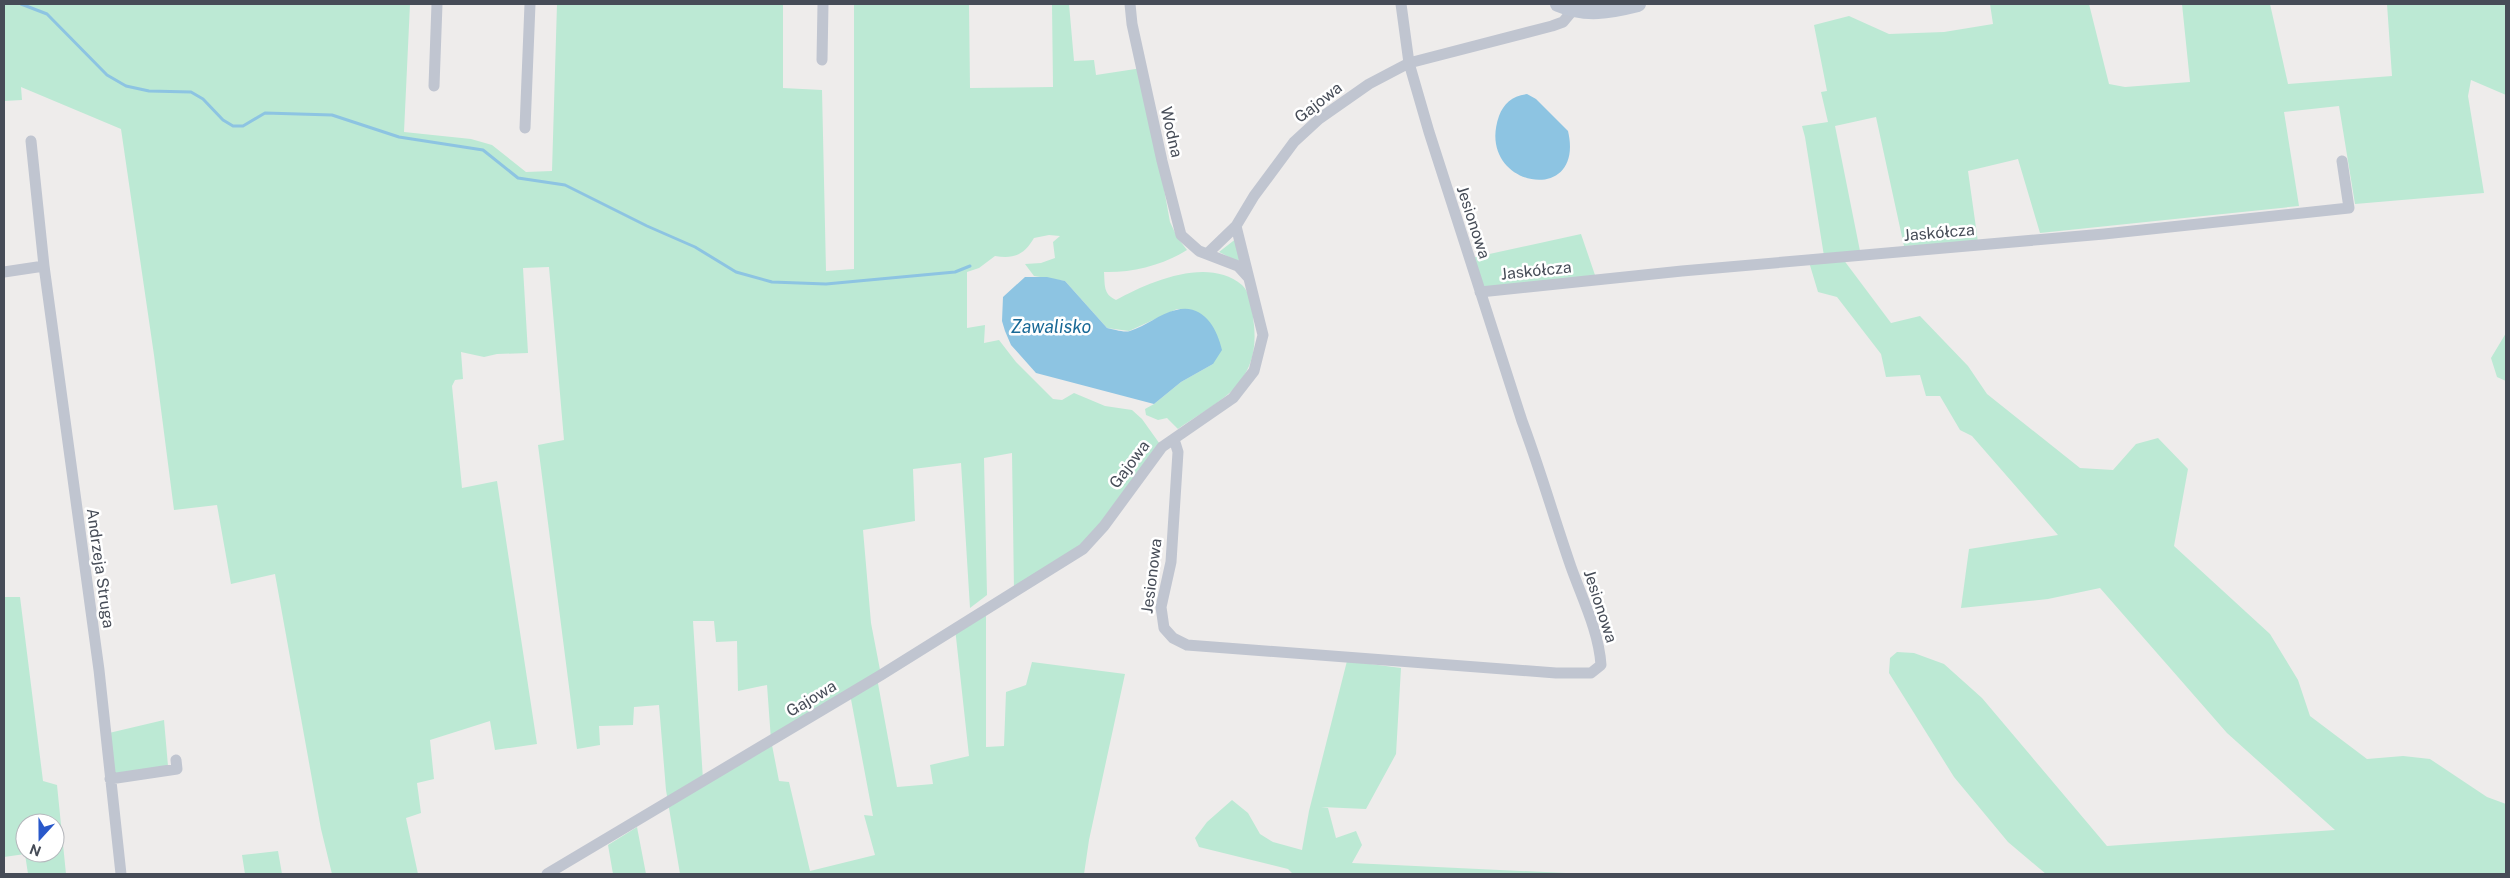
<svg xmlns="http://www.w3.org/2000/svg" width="2510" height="878" viewBox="0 0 2510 878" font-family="'Public Sans',sans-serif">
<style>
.green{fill:#bce9d4;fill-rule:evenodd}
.water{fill:#8dc4e2}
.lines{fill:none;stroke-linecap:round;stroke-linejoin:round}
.stream{stroke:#8dc4e2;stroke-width:3}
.street{stroke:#c0c5d0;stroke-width:11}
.secondary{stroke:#bfc6d3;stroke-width:16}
.labels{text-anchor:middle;stroke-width:5;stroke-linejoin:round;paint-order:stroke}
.street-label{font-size:16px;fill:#464c57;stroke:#fff}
.water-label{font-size:18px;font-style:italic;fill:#196996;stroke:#fff}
</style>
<rect width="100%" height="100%" fill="#eeeceb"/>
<path class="green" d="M4,4H410L404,132L471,139L492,145L526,172L552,171L557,4H783V88L822,90L826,271L854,269V4H969L970,88L1053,87L1052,4H1069L1074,61L1094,60L1096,75L1142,68L1170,222L1177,237L1187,250C1164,265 1131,273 1104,272C1105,285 1103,294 1116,300C1149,282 1208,256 1242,285C1251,293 1253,314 1254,325C1256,347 1253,365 1239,383C1226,400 1196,416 1178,429L1167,418L1158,420L1146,415L1145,409L1154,404L1181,382L1213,364L1192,310L1177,309L1129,331L1107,328L1065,281L1034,276L1025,264L1041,263L1055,258L1053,242L1060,236L1049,235L1034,238C1024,255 1014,259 995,256L979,268L967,272V328L985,325L984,343L999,340L1016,362L1053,399L1062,400L1074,393L1105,406L1132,410L1142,419L1162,447L1083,549L1014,591L1012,453L984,458L987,595L970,608L961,463L913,469L915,521L863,530L871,623L881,675L877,678L897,787L933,784L930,765L969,756L955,628L986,608V747L1004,746L1006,692L1026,685L1032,662L1125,674L1089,840L1084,874H680L666,790L659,705L634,707L633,725L599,726L600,745L577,749L538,445L564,440L549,267L523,268L528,353L497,354L484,357L461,352L463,379L455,380L452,386L462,488L497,481L537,744L495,750L490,721L430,740L434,779L417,783L421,813L406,818L418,874H332L321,829L275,574L231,584L217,505L174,510L154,355L121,129L21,87L22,100L4,101ZM693,621H714L716,642L737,641L738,691L767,685L771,740L703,780ZM850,694L873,816L864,815L875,855L810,871L789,782L779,781L771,740Z
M1990,4H2089L2109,84L2125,87L2190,82L2182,4H2270L2288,84L2392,76L2387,4H2506V95L2471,80L2468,96L2484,193L2355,204L2339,106L2284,112L2299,206L2040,233L2018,159L1968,171L1978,242L1904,246L1876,117L1835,126L1860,251L1824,256L1805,137L1802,126L1828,122L1821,92L1827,91L1814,25L1849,16L1889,34L1944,32L1993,24Z
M1581,234L1596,278L1482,287L1471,258Z
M1237,238L1240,260L1237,261L1219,252Z
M1843,259L1891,323L1920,316L1968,366L1987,394L2080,468L2113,470L2136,444L2158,438L2188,469L2174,546L2270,634L2298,680L2310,716L2367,759L2403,756L2430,759L2487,797L2506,804V874H2046L2008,842L1954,777L1889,673L1890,658L1897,652L1914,653L1944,664L1982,698L2107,846L2335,830L2227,733L2100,588L2048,599L1961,608L1969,549L2058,535L1972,436L1960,430L1940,396H1926L1920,375L1886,377L1881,354L1837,297L1818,292L1809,262Z
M2506,333V381L2497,377L2491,358Z
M4,597H20L43,781L57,785L66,874H28L25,854L4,857ZM25,823H55V853H25Z
M1347,661L1401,668L1396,754L1366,809L1321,807L1328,808L1336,838L1356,831L1362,845L1352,863L1587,874H1293L1288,869L1199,847L1195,838L1207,822L1232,800L1248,813L1260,834L1273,842L1302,850L1309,811Z
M164,720L168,766L115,774L109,733Z
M637,827L646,874H613L608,845Z
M278,851L282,874H245L242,855Z"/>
<path class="water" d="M1527,94L1536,99L1568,131C1586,208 1474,187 1499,116C1504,103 1512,96 1527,94Z
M1025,277H1047L1065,281L1107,328C1113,329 1124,333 1130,331C1146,326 1159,314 1176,310C1203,303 1217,328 1222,350L1213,364L1181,382L1154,404L1036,373L1011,345L1005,331L1002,321L1003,297Z"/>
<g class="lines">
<path class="stream" d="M21,4L47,14L107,75L126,86L149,91L191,92L203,99L223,120L233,126H243L265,113L332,115L399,137L483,150L518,178L565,185L647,226L695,247L736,272L772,282L826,284L955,272L970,266"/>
<path class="street" d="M1130,4L1132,24L1162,161L1181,235L1199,251L1238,266L1248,277
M822,60L823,4
M434,86L437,4
M525,128L530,4
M31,141L44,266
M1207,254L1236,226
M4,272L44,266L99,670L121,874
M1480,292L1682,271L2104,234L2349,208L2342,161
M1174,439L1178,452L1171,562L1161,607L1164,628L1173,638L1187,645L1556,673H1591L1601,665C1599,632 1582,598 1571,567C1554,518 1540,469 1522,421L1429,132L1409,63L1401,4
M110,779L177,769L176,760
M547,874L881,675L1083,549L1104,526L1162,447L1233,398L1254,371L1263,335L1236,226L1254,196L1294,142L1319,119L1369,84L1409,63L1552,26L1563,22L1573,10"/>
<path class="secondary" d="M1558,4C1586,16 1610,11 1638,4"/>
</g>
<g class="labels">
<g class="street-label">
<text transform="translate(1318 102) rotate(-38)" y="6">Gajowa</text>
<text transform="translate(1172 132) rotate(77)" y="6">Wodna</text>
<text transform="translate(1474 222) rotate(72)" y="6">Jesionowa</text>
<text transform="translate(1939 232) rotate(-5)" y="6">Jaskółcza</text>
<text transform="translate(1536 270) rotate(-6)" y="6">Jaskółcza</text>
<text transform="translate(1129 464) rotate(-53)" y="6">Gajowa</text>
<text transform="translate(101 568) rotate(82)" y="6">Andrzeja Struga</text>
<text transform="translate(1151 576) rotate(-83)" y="6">Jesionowa</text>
<text transform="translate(1601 606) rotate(72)" y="6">Jesionowa</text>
<text transform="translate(811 698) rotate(-31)" y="6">Gajowa</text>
</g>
<g class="water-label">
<text x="1051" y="333">Zawalisko</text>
</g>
</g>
<rect width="2510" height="878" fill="none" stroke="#464c57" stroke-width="10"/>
<g transform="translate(40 838) rotate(201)"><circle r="24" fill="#ffffff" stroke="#b5b7bc"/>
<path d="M0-4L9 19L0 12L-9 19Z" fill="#2958ca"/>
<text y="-8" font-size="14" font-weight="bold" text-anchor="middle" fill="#464c57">N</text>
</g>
</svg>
